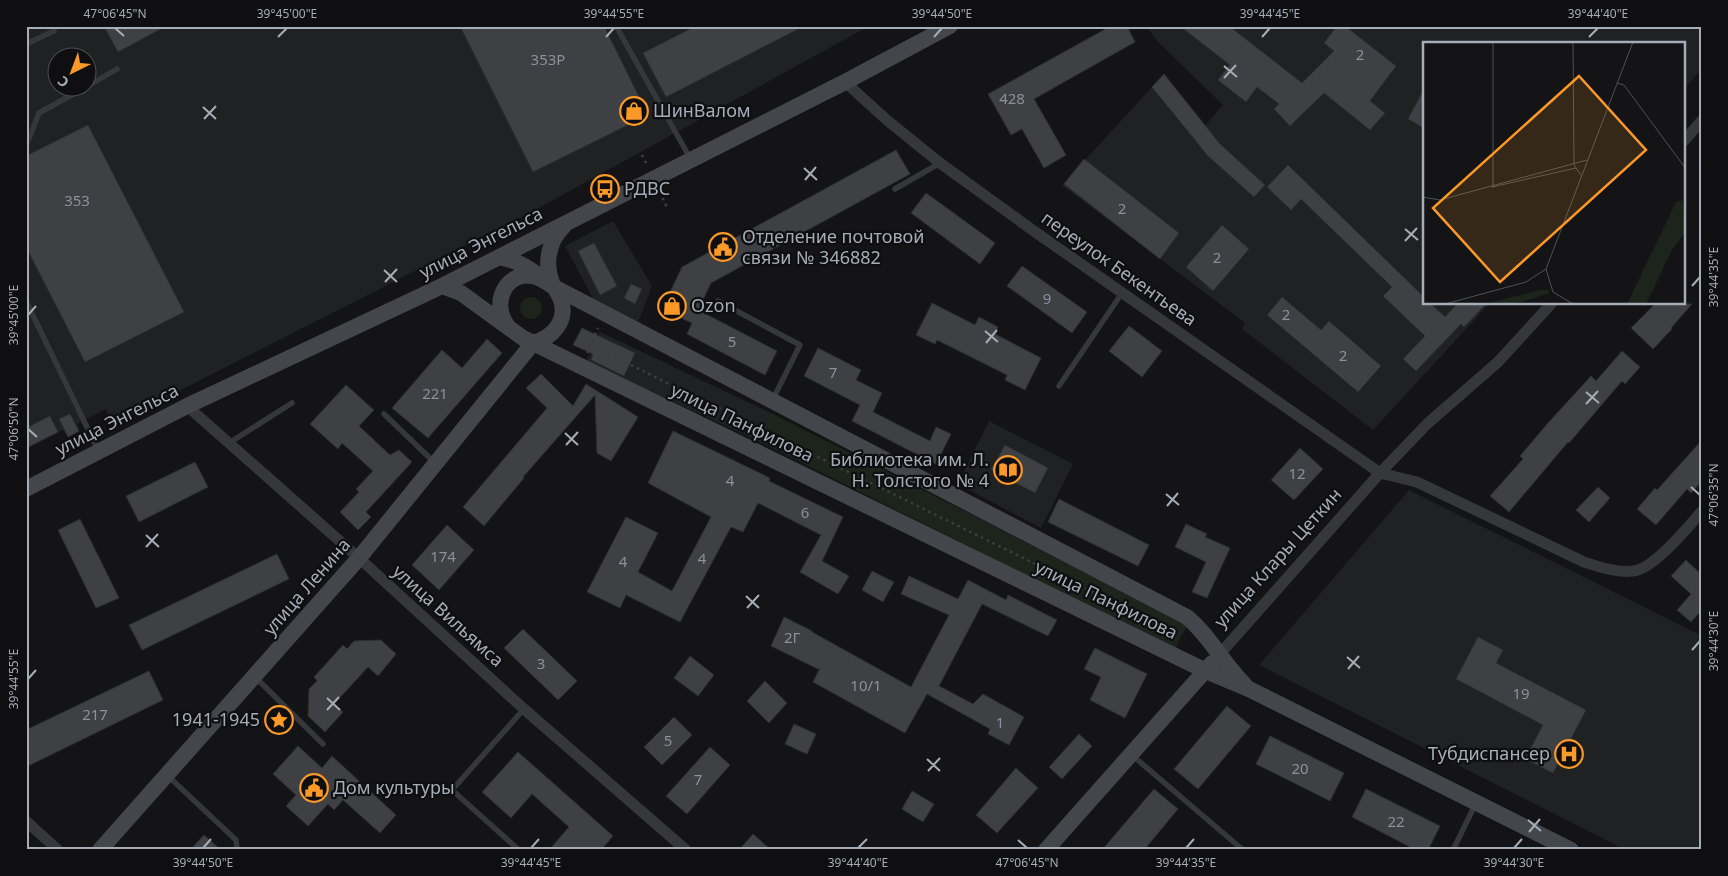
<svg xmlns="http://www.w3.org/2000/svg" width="1728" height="876" viewBox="0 0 1728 876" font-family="'Noto Sans',sans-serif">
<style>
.built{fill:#202123;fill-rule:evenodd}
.green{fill:#1c241c}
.building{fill:#3e4043;stroke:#2e2f32}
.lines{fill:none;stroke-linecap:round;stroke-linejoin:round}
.path{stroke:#3b3e42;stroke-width:2.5;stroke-dasharray:2.5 4;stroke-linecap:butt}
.lane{stroke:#35373b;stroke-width:5.5}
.street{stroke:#35373b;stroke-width:11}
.secondary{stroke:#43464b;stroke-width:16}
.ticks{fill:none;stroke:#a5adb7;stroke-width:2}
.labels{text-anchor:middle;stroke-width:4.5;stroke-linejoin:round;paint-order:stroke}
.number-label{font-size:15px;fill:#8b929a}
.poi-label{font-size:18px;fill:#a5adb7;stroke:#0f0f11;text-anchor:start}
.street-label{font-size:18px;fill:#a5adb7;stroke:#0f0f11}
.inset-road{fill:none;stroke:#4e5156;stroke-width:1}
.view{fill:#fb9928;fill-opacity:0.15;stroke:#fb9928;stroke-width:2.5}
.inset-edge{fill:none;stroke:#a5adb7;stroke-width:2.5}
.neatline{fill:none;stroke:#a5adb7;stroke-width:2}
.ticks-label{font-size:12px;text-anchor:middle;fill:#a5adb7}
</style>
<rect width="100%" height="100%" fill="#141416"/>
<path class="built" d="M26,26H869L539,208L112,425L106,409L77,424L79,432L68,437L65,429L26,449ZM58,58H88V88H58Z
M1146,26H1702V69L1684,89V44H1424V304H1489L1373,430L1242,329L1245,323L1062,185L1164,74L1204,127L1223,105L1158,42Z
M613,221L652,286L637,325L595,302L565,246Z
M600,332L771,413L758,441L586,361Z
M989,421L1073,464L1041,528L958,484Z
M1409,490L1702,636V843L1698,850H1626L1259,665Z"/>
<path class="green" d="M520 308a11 11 0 1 1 22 0a11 11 0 1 1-22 0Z
M771,413L1188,624L1175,649L758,441Z"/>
<path class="building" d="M104,26H166L118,52Z
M460,26H604L648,115L533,172Z
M696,26H804L666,97L643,53Z
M1111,26H1127L1135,42L1034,99L1066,155L1044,168L1022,129L1011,135L988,94Z
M1180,26H1229L1302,83L1334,51L1324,43L1337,26H1345L1396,66L1370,101L1385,113L1370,130L1324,93L1290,126L1274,109L1279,104L1257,87L1246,102L1218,80L1230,65Z
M1164,74L1220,144L1265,185L1254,197L1208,156L1152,87Z
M1424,89V128L1408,119Z
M88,125L184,312L85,362L26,247V156Z
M896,150L910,174L711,283L698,310L777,351L765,375L687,334L692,323L662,309L682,267Z
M1084,159L1179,233L1160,259L1064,184Z
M1288,165L1424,297V304H1431L1445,317L1457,304H1486L1464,327L1461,324L1416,371L1403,359L1425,336L1383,296L1392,287L1301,199L1291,210L1267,187Z
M926,193L995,243L980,264L911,213Z
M1222,225L1249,249L1213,291L1186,267Z
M594,243L617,286L600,295L578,251Z
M1022,266L1087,312L1072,333L1007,286Z
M631,284L642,289L635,304L624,298Z
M1282,297L1321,330L1329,321L1381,366L1358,392L1267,315Z
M932,303L975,325L979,317L998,327L995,334L1041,358L1025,390L1005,380L1007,375L937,340L935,344L916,335Z
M1655,304H1692L1671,328L1672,329L1653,349L1631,328Z
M1129,326L1162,351L1142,377L1109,351Z
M582,328L635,353L624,376L591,360L593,354L573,345Z
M487,339L502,353L428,438L392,408L442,350L462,368Z
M818,348L861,370L856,380L882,393L873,412L930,441L936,427L951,434L936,464L852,421L860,405L804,376Z
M1622,351L1640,367L1625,384L1622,381L1569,443L1568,442L1509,512L1490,496L1523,459L1520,456L1548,423L1591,376L1596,381Z
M541,374L573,406L586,384L638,417L611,461L597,453L595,395L523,477L524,478L484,526L463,507L547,408L526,388Z
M346,385L374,410L359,426L390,455L399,450L412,462L366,512L371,517L358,530L340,512L359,492L356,489L373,471L342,443L338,449L310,424Z
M70,414L79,431L68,437L59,419Z
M50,416L58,432L26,448V428Z
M673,431L770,478L769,481L843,517L822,561L849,576L838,594L800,572L821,535L758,503L743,532L731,527L680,622L626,595L620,608L587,592L626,517L658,533L638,572L672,591L711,517L648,483Z
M1702,440V481L1691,493L1687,489L1656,525L1637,509L1655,488L1657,490Z
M1005,445L1048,468L1035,493L991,470Z
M1300,448L1323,469L1294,500L1271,480Z
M195,462L208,487L139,522L126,496Z
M1598,487L1610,498L1589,522L1576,510Z
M1059,499L1149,545L1138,566L1048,522Z
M80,519L119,598L96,608L58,530Z
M1186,524L1207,534L1205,537L1230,548L1207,598L1192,592L1206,562L1175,547Z
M447,525L474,550L439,590L412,565Z
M277,554L289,579L142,650L129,625Z
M1686,560L1702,575V610L1691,622L1677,610L1691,594L1671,576Z
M872,571L894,582L883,602L862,590Z
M909,576L958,599L968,580L1006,600L1008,595L1057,620L1048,636L982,604L939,686L973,704L983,694L1024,717L1009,745L988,734L990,729L927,694L905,733L813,682L820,668L818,669L771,646L784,617L812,631V632L911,687L949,615L901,594Z
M523,629L577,681L558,700L504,648Z
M1478,637L1503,650L1496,663L1586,710L1553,773L1525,759L1543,725L1456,679Z
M381,640L396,654L378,676L368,667L334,704L343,712L325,732L308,716L309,689L317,681L314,677L343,645L347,649L354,641Z
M1095,648L1147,674L1125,718L1090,700L1101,677L1084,669Z
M690,656L714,675L698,696L674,678Z
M149,671L163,700L26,767V730Z
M765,681L787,703L769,723L747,701Z
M1227,706L1251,726L1198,789L1174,769Z
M674,717L692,735L662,765L644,747Z
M794,724L816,734L807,754L785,744Z
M1079,734L1092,746L1062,779L1049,767Z
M1270,736L1344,773L1330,801L1256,764Z
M298,746L322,768L332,756L396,815L380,833L343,800L334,810L328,804L308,826L286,806L296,795L273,774Z
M710,747L730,765L687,814L666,796Z
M518,752L613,836L601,850H549L569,827L532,794L511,818L482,792Z
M1016,768L1038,788L997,833L976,815Z
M1154,789L1178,809L1144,850H1102Z
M1366,789L1440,826L1428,850H1416L1352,817Z
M912,791L934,804L923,822L902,809Z
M753,834L771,850H739Z
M204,835L221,850H190Z"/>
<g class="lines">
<path class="path" d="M642,155L647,165
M660,192L668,210
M590,345L1176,633
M587,353L598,328"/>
<path class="lane" d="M616,26L690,158
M26,44L54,31
M88,86L117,69
M26,142L28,141L39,113L84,88
M895,189L940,163
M26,301L98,450
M718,301L800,345L773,399
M1059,386L1122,293
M384,414L434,462
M229,443L292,403
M256,678L323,744
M1133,756L1243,850
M168,776L236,840L237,850
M519,850L452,790L524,709
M1453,850L1475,805"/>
<path class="street" d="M845,82L888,121L940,163L1031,229L1380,473L1417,482L1584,562C1600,567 1616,573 1633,571C1653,570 1688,527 1702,511
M1684,141L1702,120
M187,406L359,558L524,709L686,850
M1219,655L1380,473L1427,424L1498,362L1551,304
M26,821L58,850"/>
<path class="secondary" d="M499,257C516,260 527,267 541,277
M442,286L461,293L523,338L1206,671L1249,689L1571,850
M507,325C491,304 505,271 533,276C541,278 548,283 554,287L1187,617C1210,636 1222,662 1244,684
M533,343C552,338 568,321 561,300C559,294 555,289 552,283C544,263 549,240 564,226
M26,489L187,406L442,286L845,82L950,26
M100,850L359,558L533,343
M1046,850L1212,663"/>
</g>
<path class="ticks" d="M115,28L124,36M278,37L287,28M606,37L614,28M934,37L942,28M1262,37L1270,28M1589,37L1598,28M1224,66L1237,77M1224,78L1236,65M203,107L216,119M204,119L216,106M804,168L817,180M805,180L816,167M1405,229L1418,240M1405,241L1417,228M384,270L397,282M385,282L397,269M1692,286L1700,277M28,315L36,306M985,331L998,342M986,343L997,330M1586,392L1599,403M1586,404L1598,391M28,429L37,437M565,433L578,445M566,445L578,432M1691,487L1700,495M1166,494L1179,505M1167,506L1178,493M146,535L159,547M146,547L158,534M746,596L759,608M747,608L759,595M1692,650L1700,641M1347,657L1360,668M1348,669L1359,656M28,679L36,670M327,698L340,710M327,710L339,697M927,759L940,771M928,771L940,758M1528,820L1541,831M1529,832L1540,819M1018,840L1027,848M203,848L211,839M531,848L539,839M858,848L867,839M1186,848L1194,839M1514,848L1522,839"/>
<defs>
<symbol id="shop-ring" viewBox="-11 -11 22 22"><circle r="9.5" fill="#0f0f11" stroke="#fb9928" stroke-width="1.5"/><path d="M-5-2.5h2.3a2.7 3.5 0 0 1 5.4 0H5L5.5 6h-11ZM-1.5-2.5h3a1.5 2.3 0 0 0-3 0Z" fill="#fb9928"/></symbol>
<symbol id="bus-ring" viewBox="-11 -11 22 22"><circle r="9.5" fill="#0f0f11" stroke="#fb9928" stroke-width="1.5"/><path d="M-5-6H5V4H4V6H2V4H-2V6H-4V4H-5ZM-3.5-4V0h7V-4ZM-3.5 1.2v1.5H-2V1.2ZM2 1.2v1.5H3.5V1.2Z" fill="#fb9928"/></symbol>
<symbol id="civic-ring" viewBox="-11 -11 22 22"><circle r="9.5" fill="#0f0f11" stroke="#fb9928" stroke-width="1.5"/><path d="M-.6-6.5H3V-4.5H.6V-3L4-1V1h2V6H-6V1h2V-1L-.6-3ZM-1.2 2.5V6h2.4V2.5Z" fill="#fb9928"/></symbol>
<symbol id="library-ring" viewBox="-11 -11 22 22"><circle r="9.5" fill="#0f0f11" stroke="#fb9928" stroke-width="1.5"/><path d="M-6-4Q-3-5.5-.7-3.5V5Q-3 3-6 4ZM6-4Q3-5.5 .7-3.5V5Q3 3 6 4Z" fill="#fb9928"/></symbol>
<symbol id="sight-ring" viewBox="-11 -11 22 22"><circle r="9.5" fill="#0f0f11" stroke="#fb9928" stroke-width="1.5"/><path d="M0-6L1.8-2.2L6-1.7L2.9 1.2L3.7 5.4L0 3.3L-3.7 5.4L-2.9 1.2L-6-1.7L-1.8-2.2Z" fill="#fb9928"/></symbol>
<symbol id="hospital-ring" viewBox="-11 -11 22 22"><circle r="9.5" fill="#0f0f11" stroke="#fb9928" stroke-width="1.5"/><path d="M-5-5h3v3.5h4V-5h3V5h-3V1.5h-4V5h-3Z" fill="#fb9928"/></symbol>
</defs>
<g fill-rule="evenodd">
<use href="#shop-ring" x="618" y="95" width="32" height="32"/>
<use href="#bus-ring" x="589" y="173" width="32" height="32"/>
<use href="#civic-ring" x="707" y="231" width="32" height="32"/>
<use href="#shop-ring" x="656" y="290" width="32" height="32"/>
<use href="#library-ring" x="992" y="454" width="32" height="32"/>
<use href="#sight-ring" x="263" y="704" width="32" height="32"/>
<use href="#hospital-ring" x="1553" y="738" width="32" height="32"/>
<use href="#civic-ring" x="298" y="772" width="32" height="32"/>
</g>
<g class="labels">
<g class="number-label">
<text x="1360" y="60">2</text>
<text x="548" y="65">353Р</text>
<text x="1012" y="104">428</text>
<text x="77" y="206">353</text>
<text x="1122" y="214">2</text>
<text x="1217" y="263">2</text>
<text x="1047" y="304">9</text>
<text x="1286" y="320">2</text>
<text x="732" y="347">5</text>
<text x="1343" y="361">2</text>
<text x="833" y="378">7</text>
<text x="435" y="399">221</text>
<text x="1297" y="479">12</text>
<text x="730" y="486">4</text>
<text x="805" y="518">6</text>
<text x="443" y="562">174</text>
<text x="702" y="564">4</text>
<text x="623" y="567">4</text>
<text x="792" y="643">2Г</text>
<text x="541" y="669">3</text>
<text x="866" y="691">10/1</text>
<text x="1521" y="699">19</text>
<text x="95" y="720">217</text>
<text x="1000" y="728">1</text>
<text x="668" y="746">5</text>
<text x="1300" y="774">20</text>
<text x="698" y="785">7</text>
<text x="1396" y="827">22</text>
</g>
<g class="poi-label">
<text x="653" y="117">ШинВалом</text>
<text x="624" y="195">РДВС</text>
<text x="742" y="243">Отделение почтовой<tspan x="742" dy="21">связи № 346882</tspan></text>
<text x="691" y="312">Ozon</text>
<text x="989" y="466" text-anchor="end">Библиотека им. Л.<tspan x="989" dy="21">Н. Толстого № 4</tspan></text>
<text x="260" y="726" text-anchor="end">1941-1945</text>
<text x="1550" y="760" text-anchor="end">Тубдиспансер</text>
<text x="333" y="794">Дом культуры</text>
</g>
<g class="street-label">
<text transform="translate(481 243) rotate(-27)" y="6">улица Энгельса</text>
<text transform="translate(1119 269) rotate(35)" y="6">переулок Бекентьева</text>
<text transform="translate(117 420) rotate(-27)" y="6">улица Энгельса</text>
<text transform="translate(742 423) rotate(26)" y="6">улица Панфилова</text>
<text transform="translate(1278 558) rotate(-48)" y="6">улица Клары Цеткин</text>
<text transform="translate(307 587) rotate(-49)" y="6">улица Ленина</text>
<text transform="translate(1106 600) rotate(26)" y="6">улица Панфилова</text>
<text transform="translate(448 616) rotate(42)" y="6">улица Вильямса</text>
</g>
</g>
<g transform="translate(1423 42)">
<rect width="262" height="262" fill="#141416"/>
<path d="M260,158L262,191L249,208L223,262H204L253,160ZM117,248H125L127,251L92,262H62Z" fill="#1c241c"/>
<path class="inset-road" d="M70,0V146M150,0L151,123L158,133M194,41L201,43L263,127M69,145L153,126M0,155L17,158L164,118M22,262L103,240L123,227M150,262L130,250L123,227L210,0"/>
<path class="view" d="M156,34L223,108L77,240L10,166Z"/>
<rect width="262" height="262" class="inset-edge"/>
</g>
<rect width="1728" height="876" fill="none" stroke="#0f0f11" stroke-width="55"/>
<g transform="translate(72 72) rotate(222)"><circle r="24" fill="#0f0f11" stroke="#4b4e53"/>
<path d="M0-4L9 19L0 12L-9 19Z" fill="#fb9928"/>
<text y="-8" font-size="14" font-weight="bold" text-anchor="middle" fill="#a5adb7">С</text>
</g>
<rect x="28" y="28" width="1672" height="820" class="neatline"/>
<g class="ticks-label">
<text x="115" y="18">47°06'45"N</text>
<text x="287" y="18">39°45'00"E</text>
<text x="614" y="18">39°44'55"E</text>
<text x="942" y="18">39°44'50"E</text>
<text x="1270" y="18">39°44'45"E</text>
<text x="1598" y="18">39°44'40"E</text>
<text transform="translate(1714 277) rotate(-90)" y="4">39°44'35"E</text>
<text transform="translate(14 315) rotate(-90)" y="4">39°45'00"E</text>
<text transform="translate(14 429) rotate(-90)" y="4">47°06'50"N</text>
<text transform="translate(1714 495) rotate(-90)" y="4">47°06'35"N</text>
<text transform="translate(1714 641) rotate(-90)" y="4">39°44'30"E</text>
<text transform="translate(14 679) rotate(-90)" y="4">39°44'55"E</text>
<text x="203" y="867">39°44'50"E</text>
<text x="531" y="867">39°44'45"E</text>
<text x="858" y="867">39°44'40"E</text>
<text x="1027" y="867">47°06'45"N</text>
<text x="1186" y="867">39°44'35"E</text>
<text x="1514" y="867">39°44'30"E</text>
</g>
</svg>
